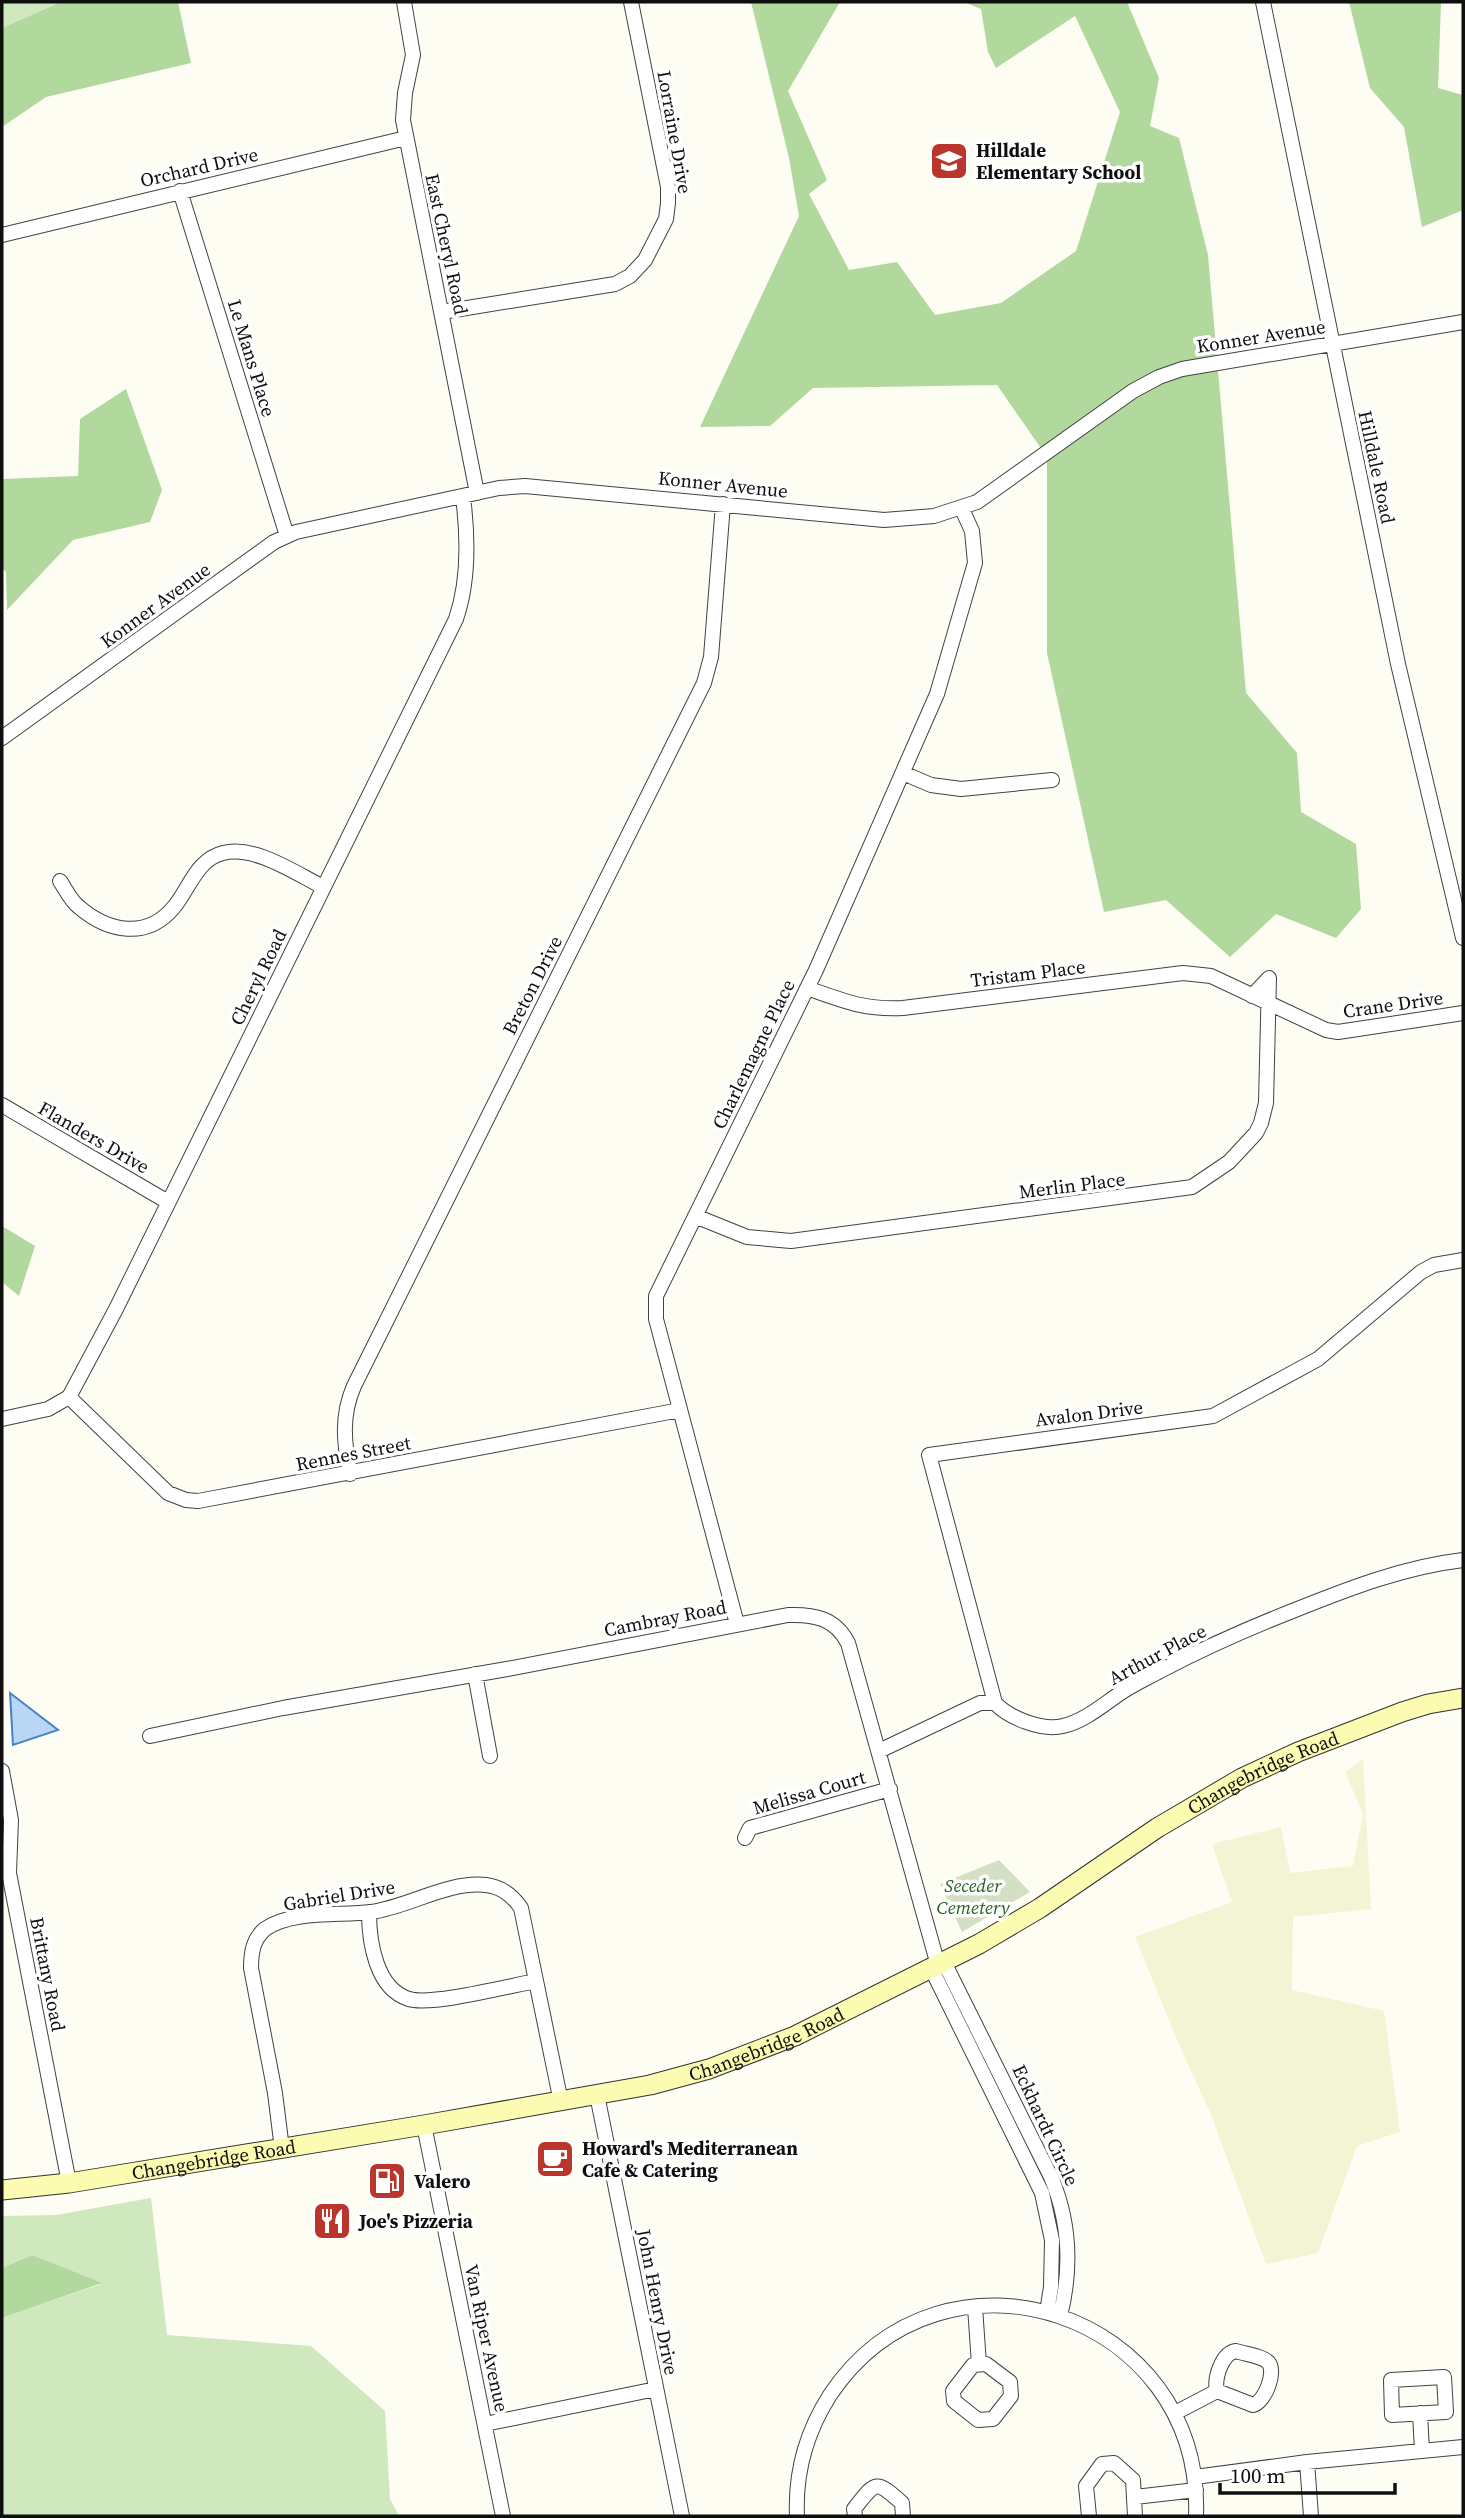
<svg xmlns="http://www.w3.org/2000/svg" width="1465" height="2518" viewBox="0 0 1465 2518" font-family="'Source Serif 4',serif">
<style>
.farmland{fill:#f3f4d3}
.green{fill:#cfe8bd}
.forest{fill:#b1d89d}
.cemetery{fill:#d4e0c3}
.water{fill:#b9d7f4;stroke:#4484c7;stroke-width:2}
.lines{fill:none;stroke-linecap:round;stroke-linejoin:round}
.minor-casing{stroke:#424242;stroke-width:16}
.secondary-casing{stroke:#313131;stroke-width:21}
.minor{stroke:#fff;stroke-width:14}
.secondary{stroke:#fbfbb1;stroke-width:19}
.labels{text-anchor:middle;stroke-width:7;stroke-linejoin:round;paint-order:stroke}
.street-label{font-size:19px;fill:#0f0f0f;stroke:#fff}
.poi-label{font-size:19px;font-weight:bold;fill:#0f0f0f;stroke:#fff;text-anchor:start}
.park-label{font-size:19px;font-style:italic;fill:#296522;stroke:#fff}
</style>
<rect width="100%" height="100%" fill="#fefdf3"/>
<path class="farmland" d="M1363,1759L1371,1909L1293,1917L1292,1990L1384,2011L1400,2132L1357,2146L1318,2253L1266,2264L1210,2112L1180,2047L1135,1937L1232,1902L1212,1844L1281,1827L1290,1873L1353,1866L1363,1814L1345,1772Z"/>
<path class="green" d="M2,2H61L2,28Z
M151,2198L167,2335L311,2346L385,2411L390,2499L399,2516H2V2318L101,2284L32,2255L2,2268V2216L56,2215Z"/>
<path class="forest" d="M61,2H178L191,63L46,97L2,127V28Z
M751,2H840L788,91L827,180L809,194L849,270L897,262L935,315L1001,303L1076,251L1120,112L1075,16L996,68L988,52L981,9L964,2H1127L1159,78L1150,126L1179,138L1208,255L1246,693L1297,753L1301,812L1356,844L1361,909L1336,938L1276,914L1230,957L1166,900L1104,912L1047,653V457L997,385L813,388L770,426L700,427L799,216L789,158Z
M1349,2H1441L1438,88L1463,95V210L1422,227L1404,127L1370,88Z
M126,389L162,490L150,522L73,540L7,610L6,572L2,568V479L78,476L80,419Z
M2,1226L35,1246L19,1296L2,1282Z
M32,2255L102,2283L2,2318V2268Z"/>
<path class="cemetery" d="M999,1860L1030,1892L962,1932L940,1884Z"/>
<path class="water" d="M10,1693L58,1730L13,1745Z"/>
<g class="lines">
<defs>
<path id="minor" d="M404,2L413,55L405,93L403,120L477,493
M1263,2L1398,664L1463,938
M180,191L287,536
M2,235L406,138
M442,312L615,284L630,276L645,260L666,219L668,203V187L631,2
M2,738L274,542L296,532L499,488L525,486L884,520L934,516L977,502L1133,391L1159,377L1182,369L1463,322
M903,773L931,785L961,789L1052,780
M60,881C66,890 71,901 79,907C108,932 147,940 174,907C189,889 197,859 223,853C255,845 295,873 323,887
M807,988C844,1001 864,1010 903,1008L1183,973L1211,976L1326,1030L1338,1032L1463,1013
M2,1105L168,1202
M695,1216L747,1237L791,1241L1192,1187L1229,1162L1256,1133L1261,1123L1266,1103L1269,978L1252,996
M69,1397L168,1493L186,1500L198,1501L680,1410
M2,1419L48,1409L69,1397L116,1309L456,619C469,581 468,536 463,497
M350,1474C344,1442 341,1416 354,1386L704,683L711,657L723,504
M737,1624L656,1319V1296L816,970L937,694L975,563L972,531L962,509
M475,1674L490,1756
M995,1703L929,1455L1213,1416L1318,1359L1421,1272L1434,1265L1463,1260
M150,1736L283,1708L507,1669L788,1615C814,1614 835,1618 848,1643L938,1965
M879,1751L980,1703H995C1009,1718 1042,1731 1063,1726C1085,1721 1104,1704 1122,1692C1134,1684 1147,1678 1160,1671C1204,1648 1249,1628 1295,1610C1350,1588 1404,1567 1463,1560
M2,1771L11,1820L9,1873L69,2183
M745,1838L750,1828L890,1789
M369,1912C369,1942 376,1989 409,1999C431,2006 509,1986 536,1981
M944,1962L1051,2177C1070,2222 1072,2268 1060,2316
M931,1968L1042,2193L1052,2240L1051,2287L1047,2312
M597,2095L682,2516
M424,2125L503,2516
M282,2149L275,2093L251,1968C251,1953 253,1939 265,1929C293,1910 339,1916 371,1912C409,1907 447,1881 486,1885C502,1887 512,1895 521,1908L561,2102
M975,2307L979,2364
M1236,2351C1245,2354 1262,2356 1268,2362C1277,2371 1265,2402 1253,2405L1217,2391C1214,2378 1222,2353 1236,2351Z
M986,2364L1010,2382L1011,2396L993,2419L978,2420L954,2401L953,2391L973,2365Z
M1444,2377L1446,2412L1392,2415L1391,2380Z
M1175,2413L1217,2391
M1420,2413L1422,2451
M485,2424L656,2389
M1307,2462L1311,2516
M1195,2477L1307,2462L1463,2447
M1135,2497L1196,2490
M797,2516C795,2473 807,2431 830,2395C943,2226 1204,2313 1196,2516
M855,2516L854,2509C876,2481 875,2479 902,2503L903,2516
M1089,2516L1086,2486L1102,2464L1114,2463L1133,2480L1135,2516"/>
<g id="secondary">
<path id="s1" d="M2,2190L69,2183L424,2125L650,2085L709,2069L795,2036L979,1944L1040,1908L1157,1828L1242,1778L1298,1752L1402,1712L1428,1704L1463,1698"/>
</g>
</defs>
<use href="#minor" class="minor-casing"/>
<use href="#secondary" class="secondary-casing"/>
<use href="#minor" class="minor"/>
<use href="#secondary" class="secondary"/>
</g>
<defs>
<symbol id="school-square" viewBox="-11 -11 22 22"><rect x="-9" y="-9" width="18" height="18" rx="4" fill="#ba362d" stroke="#fff"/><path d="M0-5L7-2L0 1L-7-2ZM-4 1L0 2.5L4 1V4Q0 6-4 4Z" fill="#fff"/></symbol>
<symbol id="cafe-square" viewBox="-11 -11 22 22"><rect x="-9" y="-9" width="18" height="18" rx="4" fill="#ba362d" stroke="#fff"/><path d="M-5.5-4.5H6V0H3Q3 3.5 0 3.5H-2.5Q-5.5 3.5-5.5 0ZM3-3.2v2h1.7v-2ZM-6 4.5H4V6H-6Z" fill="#fff"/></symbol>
<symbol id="fuel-square" viewBox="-11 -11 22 22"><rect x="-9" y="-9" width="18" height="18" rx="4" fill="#ba362d" stroke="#fff"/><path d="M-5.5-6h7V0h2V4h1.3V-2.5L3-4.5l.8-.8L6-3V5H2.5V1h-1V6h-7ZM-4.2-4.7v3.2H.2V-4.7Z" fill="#fff"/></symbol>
<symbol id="restaurant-square" viewBox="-11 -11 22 22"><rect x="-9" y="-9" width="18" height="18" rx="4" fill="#ba362d" stroke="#fff"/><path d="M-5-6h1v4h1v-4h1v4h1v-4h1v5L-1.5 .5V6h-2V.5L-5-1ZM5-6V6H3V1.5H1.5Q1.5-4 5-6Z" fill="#fff"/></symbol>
</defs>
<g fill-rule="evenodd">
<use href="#school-square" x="927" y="139" width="44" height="44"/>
<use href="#cafe-square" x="533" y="2137" width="44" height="44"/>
<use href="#fuel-square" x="365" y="2159" width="44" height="44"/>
<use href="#restaurant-square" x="310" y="2199" width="44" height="44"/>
</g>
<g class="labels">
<g class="street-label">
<text transform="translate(675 132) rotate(80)" y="7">Lorraine Drive</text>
<text transform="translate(199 167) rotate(-13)" y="7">Orchard Drive</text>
<text transform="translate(447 244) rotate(78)" y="7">East Cheryl Road</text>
<text transform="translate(1261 336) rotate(-9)" y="7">Konner Avenue</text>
<text transform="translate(252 358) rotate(73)" y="7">Le Mans Place</text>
<text transform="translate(1377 467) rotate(78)" y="7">Hilldale Road</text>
<text transform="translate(723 484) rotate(6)" y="7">Konner Avenue</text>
<text transform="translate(155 605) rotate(-36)" y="7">Konner Avenue</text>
<text transform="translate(1028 973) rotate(-7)" y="7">Tristam Place</text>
<text transform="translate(258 977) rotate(-64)" y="7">Cheryl Road</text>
<text transform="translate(532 985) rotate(-63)" y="7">Breton Drive</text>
<text transform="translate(1393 1004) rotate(-8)" y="7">Crane Drive</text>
<text transform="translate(753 1054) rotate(-64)" y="7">Charlemagne Place</text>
<text transform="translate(94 1137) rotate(30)" y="7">Flanders Drive</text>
<text transform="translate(1072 1185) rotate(-7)" y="7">Merlin Place</text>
<text transform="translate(1089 1413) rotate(-7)" y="7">Avalon Drive</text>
<text transform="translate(353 1453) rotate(-11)" y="7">Rennes Street</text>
<text transform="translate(665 1618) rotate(-11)" y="7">Cambray Road</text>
<text transform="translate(1157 1654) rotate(-28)" y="7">Arthur Place</text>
<text dy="7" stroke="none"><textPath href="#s1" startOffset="1348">Changebridge Road</textPath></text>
<text transform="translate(809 1792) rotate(-16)" y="7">Melissa Court</text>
<text transform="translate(339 1895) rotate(-9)" y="7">Gabriel Drive</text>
<text transform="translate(48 1974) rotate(79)" y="7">Brittany Road</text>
<text dy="7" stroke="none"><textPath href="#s1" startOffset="780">Changebridge Road</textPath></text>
<text transform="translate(1046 2125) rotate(65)" y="7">Eckhardt Circle</text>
<text dy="7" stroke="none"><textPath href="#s1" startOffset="214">Changebridge Road</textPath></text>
<text transform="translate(658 2302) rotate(79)" y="7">John Henry Drive</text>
<text transform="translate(487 2338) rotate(78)" y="7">Van Riper Avenue</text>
</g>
<g class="poi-label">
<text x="976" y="157">Hilldale<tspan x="976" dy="22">Elementary School</tspan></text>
<text x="582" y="2155">Howard's Mediterranean<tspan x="582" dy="22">Cafe &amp; Catering</tspan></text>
<text x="414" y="2188">Valero</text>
<text x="359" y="2228">Joe's Pizzeria</text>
</g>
<g class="park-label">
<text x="973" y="1892">Seceder<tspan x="973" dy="22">Cemetery</tspan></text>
</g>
</g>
<rect width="1465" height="2518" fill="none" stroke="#0f0f0f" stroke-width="7"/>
<path d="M1220 2483v10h175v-10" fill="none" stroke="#0f0f0f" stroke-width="3.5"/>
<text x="1230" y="2483" font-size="21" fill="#0f0f0f" stroke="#ffffff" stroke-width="5" paint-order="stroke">100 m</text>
</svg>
